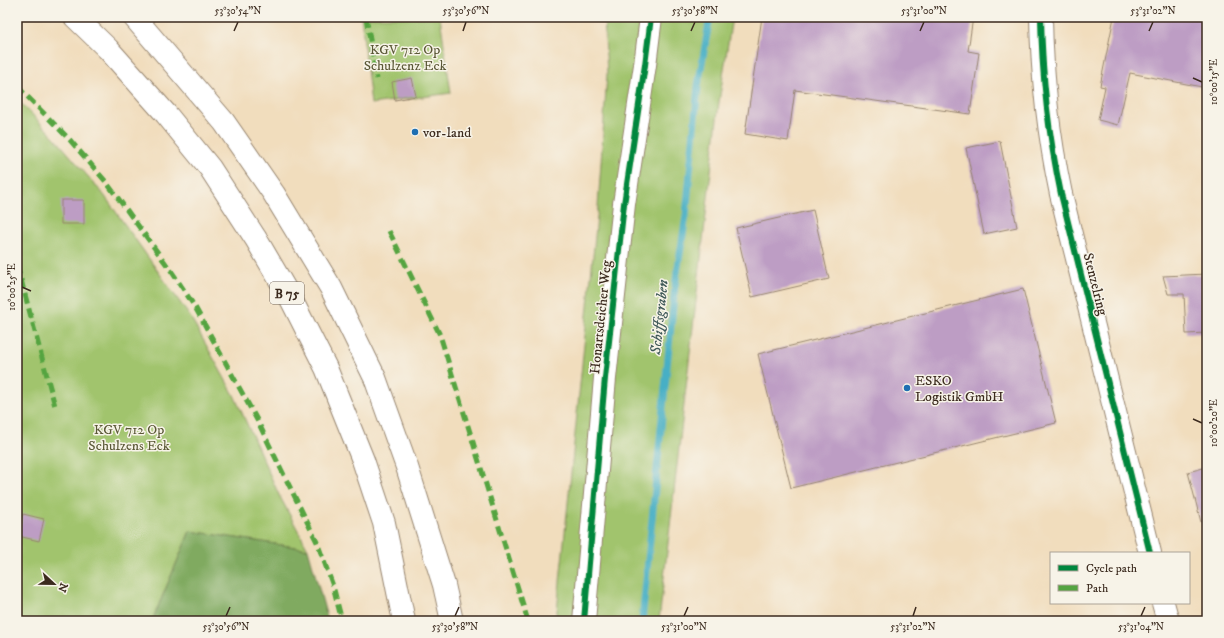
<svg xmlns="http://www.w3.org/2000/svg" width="1224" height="638" viewBox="0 0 1224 638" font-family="'IM FELL DW Pica',serif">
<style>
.green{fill:#a1c46d;stroke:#6e7746}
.forest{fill:#80aa60;stroke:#5e6a3f}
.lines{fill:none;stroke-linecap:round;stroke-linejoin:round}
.stream{stroke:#46afc5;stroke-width:7}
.building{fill:#bd9dc4}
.minor-casing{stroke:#96846e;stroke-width:24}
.highway-casing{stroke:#96846e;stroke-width:24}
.minor{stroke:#fff;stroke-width:22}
.highway{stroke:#fff;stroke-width:22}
.quiet{stroke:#54a441;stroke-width:5;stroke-dasharray:10 5;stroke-linecap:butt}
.cycleway-casing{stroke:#f7f3e8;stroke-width:8}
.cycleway{stroke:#00873e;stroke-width:6}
.ticks{fill:none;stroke:#3b2a1e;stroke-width:1.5}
.poi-dot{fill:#1f6fb2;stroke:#f7f3e8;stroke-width:1.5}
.labels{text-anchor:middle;stroke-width:3;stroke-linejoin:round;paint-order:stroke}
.shield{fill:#f7f3e8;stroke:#73665b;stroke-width:1}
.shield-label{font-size:13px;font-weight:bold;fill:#3b2a1e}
.park-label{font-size:14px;fill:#5a5836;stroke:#f7f3e8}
.poi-label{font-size:14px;fill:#3b2a1e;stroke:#f7f3e8;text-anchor:start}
.street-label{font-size:14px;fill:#3b2a1e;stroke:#f7f3e8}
.water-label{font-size:15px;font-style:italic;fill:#3f5958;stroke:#f7f3e8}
.neatline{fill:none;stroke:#3b2a1e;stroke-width:1.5}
.ticks-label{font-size:10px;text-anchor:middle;fill:#3b2a1e}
</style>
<rect width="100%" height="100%" fill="#f7f3e8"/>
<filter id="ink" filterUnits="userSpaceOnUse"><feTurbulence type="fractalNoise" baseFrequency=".025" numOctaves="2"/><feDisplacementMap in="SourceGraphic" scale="8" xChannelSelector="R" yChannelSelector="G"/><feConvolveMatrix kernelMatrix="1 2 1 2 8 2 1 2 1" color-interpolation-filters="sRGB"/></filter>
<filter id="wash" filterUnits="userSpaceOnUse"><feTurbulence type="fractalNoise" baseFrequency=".012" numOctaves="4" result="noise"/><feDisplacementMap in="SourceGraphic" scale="16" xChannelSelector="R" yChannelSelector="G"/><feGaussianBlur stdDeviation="0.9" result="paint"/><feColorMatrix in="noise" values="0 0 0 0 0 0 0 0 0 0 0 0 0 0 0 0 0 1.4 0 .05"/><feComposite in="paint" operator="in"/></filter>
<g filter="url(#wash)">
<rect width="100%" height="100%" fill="#f1ddbd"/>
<path class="green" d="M361,17H440L451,93L371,104Z
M604,17H732L719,102L659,621H556L598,207L607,74Z
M17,99L55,138L104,195L191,318L234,395L279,495L308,549L190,531L152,621H17Z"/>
<path class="forest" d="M190,531L308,549L328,621H152Z"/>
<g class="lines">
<path class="stream" d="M642,621L675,286L686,216L698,86L710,17"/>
</g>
<g id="blocks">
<path class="building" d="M762,17H973L968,51L979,53L970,114L795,90L788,141L745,134Z
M1114,17H1207V88L1130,73L1118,125L1098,120L1105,87L1100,86Z
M412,78L416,96L395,100L392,82Z
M1000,141L1017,227L984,234L966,148Z
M61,200H84V224H61Z
M813,210L829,279L752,297L736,228Z
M1207,274V333L1186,334L1184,294H1168L1163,276Z
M1023,289L1056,423L791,488L758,354Z
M1207,467V521L1201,522L1188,472Z
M23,514L44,519L39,541L18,536Z"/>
</g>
</g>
<g filter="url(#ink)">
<use href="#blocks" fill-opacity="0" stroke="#96846e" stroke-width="1"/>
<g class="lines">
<defs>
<path id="minor" d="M1041,17C1042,79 1048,133 1061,194L1150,553
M1163,603L1168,621
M584,621L605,378L624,204L645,65L651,17"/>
<path id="highway" d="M75,17L108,49L166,114L210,168L256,239L291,299L326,368L363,460L384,523L404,621
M134,17L224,122L274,194L331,288L375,378L407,467L444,585L452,621"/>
</defs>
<use href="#minor" class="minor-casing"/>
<use href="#highway" class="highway-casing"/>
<use href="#minor" class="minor"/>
<use href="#highway" class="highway"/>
<path class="quiet" d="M366,17L377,79
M17,86L70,140L107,183L172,272L195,307L257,420L317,542L333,586L342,621
M389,231L440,335L528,621
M17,265L55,406"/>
<defs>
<path id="cycleway" d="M1041,17C1042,79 1048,133 1061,194L1150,553
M584,621L605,378L624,204L645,65L651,17"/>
</defs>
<use href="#cycleway" class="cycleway-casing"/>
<use href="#cycleway" class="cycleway"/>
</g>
</g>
<path class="ticks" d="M234,31L238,22M463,31L466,22M691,31L695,22M920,31L924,22M1149,31L1153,22M1193,78L1202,82M22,287L31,291M1193,419L1202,423M226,616L230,607M455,616L459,607M684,616L688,607M913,616L916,607M1141,616L1145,607"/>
<g class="poi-dot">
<circle cx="415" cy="132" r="4"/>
<circle cx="907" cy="388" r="4"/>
</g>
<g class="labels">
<rect class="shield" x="270" y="282" width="34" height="22" rx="3"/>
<g class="shield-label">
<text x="287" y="298">B 75</text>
</g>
<g class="park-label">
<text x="405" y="54">KGV 712 Op<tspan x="405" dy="16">Schulzenz Eck</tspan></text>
<text x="129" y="434">KGV 712 Op<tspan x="129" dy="16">Schulzens Eck</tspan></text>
</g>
<g class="poi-label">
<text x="423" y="137">vor-land</text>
<text x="915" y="385">ESKO<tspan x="915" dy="16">Logistik GmbH</tspan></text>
</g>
<g class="street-label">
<text transform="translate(1096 284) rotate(76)" y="5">Stenzelring</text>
<text transform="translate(600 317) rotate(-84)" y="5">Honartsdeicher Weg</text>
</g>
<g class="water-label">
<text transform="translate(659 317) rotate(-84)" y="5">Schiffsgraben</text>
</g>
</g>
<rect width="1224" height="638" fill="none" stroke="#f7f3e8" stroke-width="44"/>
<rect x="1050" y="552" width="140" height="52" fill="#f7f3e8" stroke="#aca397"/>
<rect x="1058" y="565" width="20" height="6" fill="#00873e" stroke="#aca397"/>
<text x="1086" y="572" font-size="12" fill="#3b2a1e">Cycle path</text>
<rect x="1058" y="585" width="20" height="6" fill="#54a441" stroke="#aca397"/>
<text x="1086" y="592" font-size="12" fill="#3b2a1e">Path</text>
<g transform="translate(54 584) rotate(112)" stroke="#f7f3e8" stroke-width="3" paint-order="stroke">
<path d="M0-3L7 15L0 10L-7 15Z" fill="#3b2a1e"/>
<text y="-6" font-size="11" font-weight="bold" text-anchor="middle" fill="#3b2a1e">N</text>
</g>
<rect x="22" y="22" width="1180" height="594" class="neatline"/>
<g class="ticks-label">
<text x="238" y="14">53°30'54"N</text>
<text x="466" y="14">53°30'56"N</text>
<text x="695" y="14">53°30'58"N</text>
<text x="924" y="14">53°31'00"N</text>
<text x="1153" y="14">53°31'02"N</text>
<text transform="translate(1213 82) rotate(-90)" y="4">10°00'15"E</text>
<text transform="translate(11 287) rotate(-90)" y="4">10°00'25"E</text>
<text transform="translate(1213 423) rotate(-90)" y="4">10°00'20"E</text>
<text x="226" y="630">53°30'56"N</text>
<text x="455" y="630">53°30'58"N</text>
<text x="684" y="630">53°31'00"N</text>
<text x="913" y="630">53°31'02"N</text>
<text x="1141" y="630">53°31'04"N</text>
</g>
</svg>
